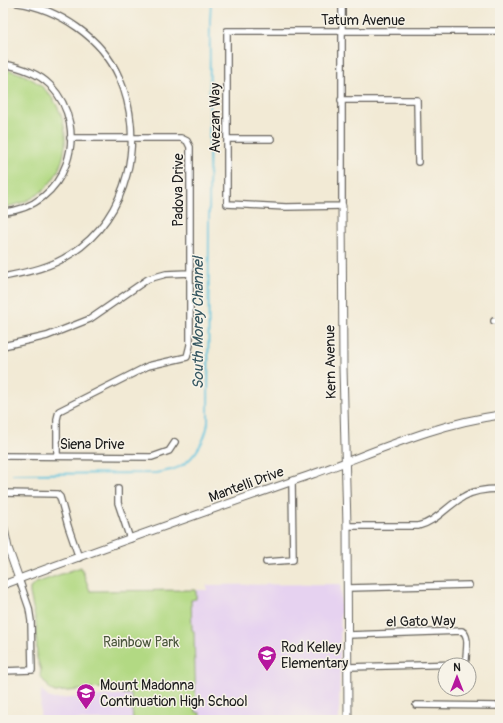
<svg xmlns="http://www.w3.org/2000/svg" width="503" height="723" viewBox="0 0 503 723" font-family="Pangolin,sans-serif">
<style>
.built{fill:#e6d2f0}
.green{fill:#b2d983;stroke:#677a50}
.lines{fill:none;stroke-linecap:round;stroke-linejoin:round}
.stream{stroke:#60c3de;stroke-width:2}
.minor-casing{stroke:#67645d;stroke-width:8}
.tertiary-casing{stroke:#67645d;stroke-width:9}
.minor{stroke:#fff;stroke-width:5.5}
.tertiary{stroke:#fff;stroke-width:7}
.labels{text-anchor:middle;stroke-width:3;stroke-linejoin:round;paint-order:stroke}
.street-label{font-size:14px;fill:#1c1c1c;stroke:#f7f3e8}
.park-label{font-size:14px;fill:#49553b;stroke:#f7f3e8}
.poi-label{font-size:14px;fill:#1c1c1c;stroke:#f7f3e8;text-anchor:start}
.water-label{font-size:15px;font-style:italic;fill:#345660;stroke:#f7f3e8}
</style>
<rect width="100%" height="100%" fill="#f7f3e8"/>
<filter id="ink" filterUnits="userSpaceOnUse"><feTurbulence type="fractalNoise" baseFrequency=".025" numOctaves="2"/><feDisplacementMap in="SourceGraphic" scale="8" xChannelSelector="R" yChannelSelector="G"/><feConvolveMatrix kernelMatrix="1 2 1 2 8 2 1 2 1" color-interpolation-filters="sRGB"/></filter>
<filter id="wash" filterUnits="userSpaceOnUse"><feTurbulence type="fractalNoise" baseFrequency=".012" numOctaves="4" result="noise"/><feDisplacementMap in="SourceGraphic" scale="16" xChannelSelector="R" yChannelSelector="G"/><feGaussianBlur stdDeviation="0.9" result="paint"/><feColorMatrix in="noise" values="0 0 0 0 0 0 0 0 0 0 0 0 0 0 0 0 0 1.4 0 .05"/><feComposite in="paint" operator="in"/></filter>
<g filter="url(#wash)">
<rect width="100%" height="100%" fill="#f2ead5"/>
<path class="built" d="M341,584L339,720H201L200,713L196,712L194,631H192L191,600L196,599V590H207V585Z
M41,689L48,697L54,699L131,694L133,720H40Z"/>
<path class="green" d="M3,69C86,82 86,198 3,207Z
M81,567L90,591L196,590V599L191,600L192,630L194,631L196,712L200,713L201,720H133L131,694H123L118,689L102,688L55,692L51,690L40,676L41,670L37,658L36,622L30,593V588L36,583Z"/>
<g class="lines">
<path class="stream" d="M13,474L156,473C161,472 166,471 171,470C191,465 205,443 208,423L210,19L211,3"/>
</g>
</g>
<g filter="url(#ink)">
<g class="lines">
<defs>
<path id="minor" d="M342,3V206L286,207L227,204V31H500
M3,64C20,67 37,72 50,85C93,130 66,208 3,212
M341,100H417L418,162
M227,139H271
M3,277C28,272 50,268 71,254C129,217 146,138 119,77C102,38 59,9 18,3
M494,321H500
M3,346L47,336L90,319L148,279L166,274L189,273
M3,456L152,457L169,451L175,442
M57,456V419L59,411L148,366L187,357L190,345V147L187,141L181,138H70
M118,489V503L130,539
M3,493L57,494L60,497L68,526L79,558
M347,526H418C436,522 447,506 463,497C474,490 487,489 500,489
M266,562L293,560L292,481
M348,588L469,585
M348,667L463,664L465,662L466,659C466,650 470,636 462,631L348,635
M3,671L32,670L31,621L29,608L19,579
M416,705L500,706"/>
<path id="tertiary" d="M342,206L343,367L347,526L348,720
M3,524L8,548L19,579
M3,585C106,546 210,510 313,474C375,452 434,424 500,415"/>
</defs>
<use href="#minor" class="minor-casing"/>
<use href="#tertiary" class="tertiary-casing"/>
<use href="#minor" class="minor"/>
<use href="#tertiary" class="tertiary"/>
</g>
</g>
<defs>
<symbol id="school-pin" viewBox="-11 -11 22 30"><path d="M0 17L-7.5 6A9.5 9.5 0 1 1 7.5 6Z" fill="#b5179e" stroke="#f7f3e8"/><path d="M0-5L7-2L0 1L-7-2ZM-4 1L0 2.5L4 1V4Q0 6-4 4Z" fill="#fff"/></symbol>
</defs>
<g fill-rule="evenodd">
<use href="#school-pin" x="256" y="644" width="22" height="30"/>
<use href="#school-pin" x="75" y="682" width="22" height="30"/>
</g>
<g class="labels">
<g class="street-label">
<text x="363" y="25">Tatum Avenue</text>
<text transform="translate(215 118) rotate(-90)" y="5">Avezan Way</text>
<text transform="translate(178 190) rotate(-90)" y="5">Padova Drive</text>
<text transform="translate(330 362) rotate(-91)" y="5">Kern Avenue</text>
<text x="92" y="449">Siena Drive</text>
<text transform="translate(246 484) rotate(-20)" y="5">Mantelli Drive</text>
<text transform="translate(421 621) rotate(-1)" y="5">el Gato Way</text>
</g>
<g class="park-label">
<text x="141" y="647">Rainbow Park</text>
</g>
<g class="poi-label">
<text x="281" y="652">Rod Kelley<tspan x="281" dy="16">Elementary</tspan></text>
<text x="100" y="690">Mount Madonna<tspan x="100" dy="16">Continuation High School</tspan></text>
</g>
<g class="water-label">
<text transform="translate(198 323) rotate(-90)" y="5">South Morey Channel</text>
</g>
</g>
<rect width="503" height="723" fill="none" stroke="#f7f3e8" stroke-width="16"/>
<g transform="translate(457 677)"><circle r="19" fill="#f7f3e8" stroke="#9f9d96"/>
<path d="M0-3L7 15L0 10L-7 15Z" fill="#b5179e"/>
<text y="-6" font-size="11" font-weight="bold" text-anchor="middle" fill="#1c1c1c">N</text>
</g>
</svg>
